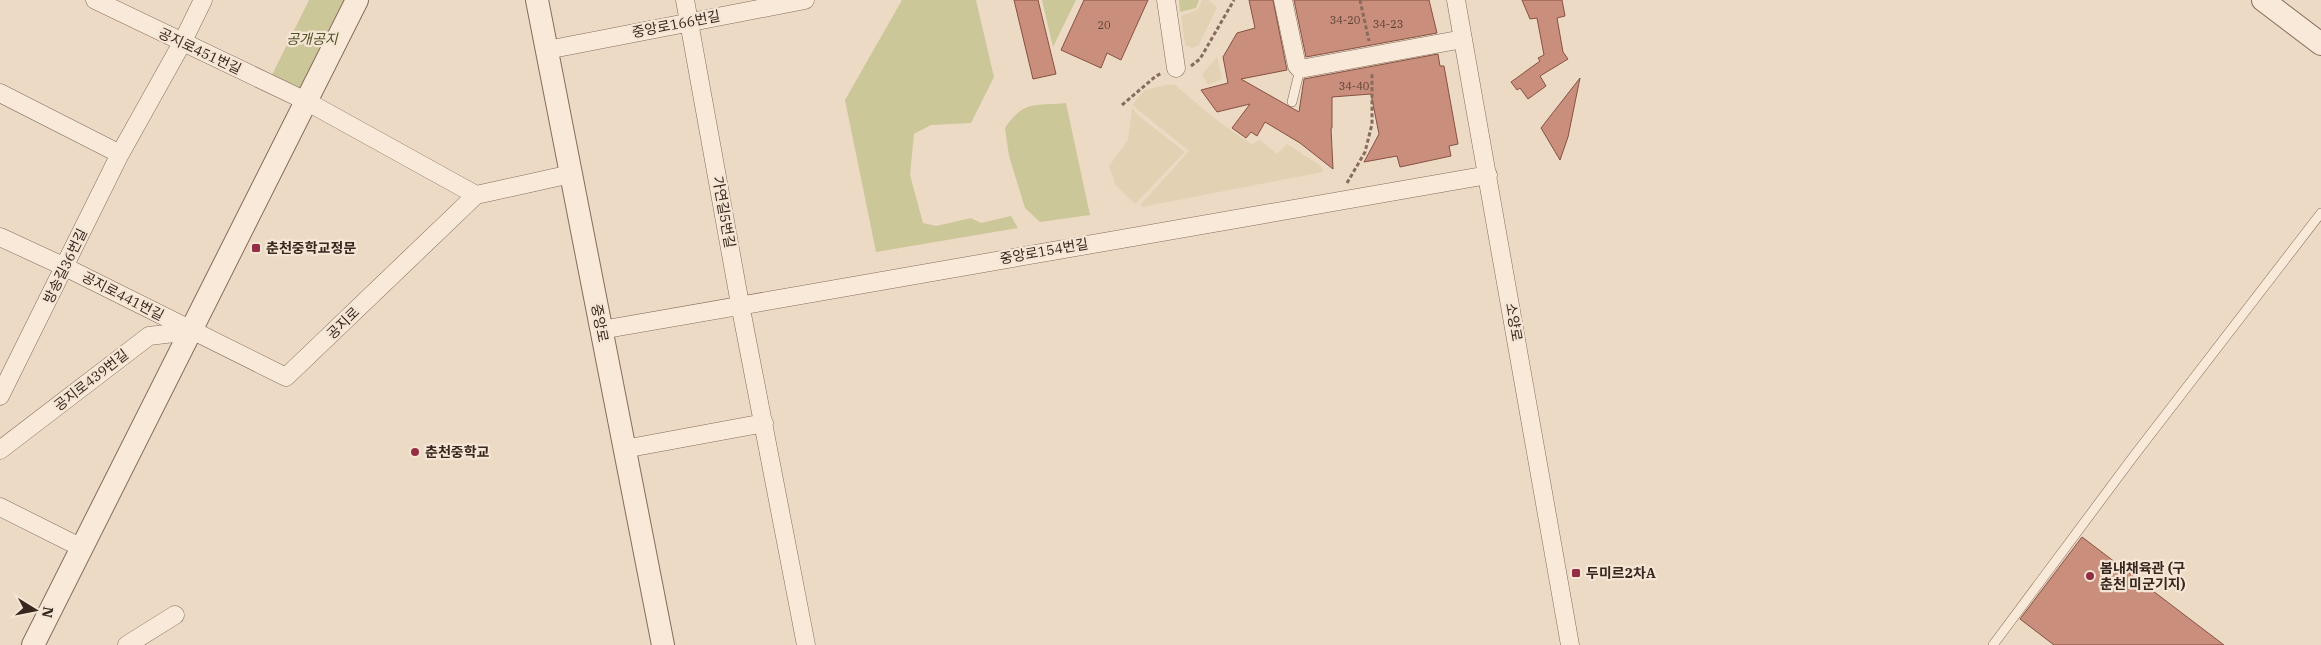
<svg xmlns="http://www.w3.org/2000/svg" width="2321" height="645" viewBox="0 0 2321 645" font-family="'IBM Plex Serif','Noto Sans KR',serif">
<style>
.farmland{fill:#e2d2b3}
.green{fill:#cbc799}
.building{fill:#ca8e7c;stroke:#865142}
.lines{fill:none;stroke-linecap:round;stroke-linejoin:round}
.service-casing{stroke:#876b5c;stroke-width:10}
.minor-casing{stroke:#876b5c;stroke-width:19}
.tertiary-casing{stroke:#876b5c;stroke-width:24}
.path{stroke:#876b5c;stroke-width:3;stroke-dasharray:4 2.5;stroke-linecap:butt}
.service{stroke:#f8e9d8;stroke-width:9}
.minor{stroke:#f8e9d8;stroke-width:18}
.tertiary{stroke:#f8e9d8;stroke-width:22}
.poi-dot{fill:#942e42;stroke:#f4e5d5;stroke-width:2}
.labels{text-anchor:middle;stroke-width:4.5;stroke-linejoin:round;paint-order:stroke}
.number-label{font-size:11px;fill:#5c4136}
.street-label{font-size:14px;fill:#38271f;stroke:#f4e5d5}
.park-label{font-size:14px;font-style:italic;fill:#515426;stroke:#f4e5d5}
.poi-label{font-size:14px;font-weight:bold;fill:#38271f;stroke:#f4e5d5;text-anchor:start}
</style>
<rect width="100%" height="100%" fill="#eddac5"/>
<path class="farmland" d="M1202,0H1208L1217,7L1199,45L1192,48L1185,45L1181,16L1197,10Z
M1217,57L1222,79L1208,85L1202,74Z
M1166,85H1175L1214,118L1251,144L1260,140L1277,154L1287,144L1321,166L1323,172L1142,207L1141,204L1189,151L1132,105L1145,90Z
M1132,108L1139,116L1185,152L1135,204L1115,184L1109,166L1128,140Z"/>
<path class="green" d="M309,0H353L306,96L270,79Z
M902,0H976L994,77L971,123L931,125L914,134L910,175L923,223L936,226L971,218L981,223L1011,216L1018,228L876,252L845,100Z
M1042,0H1076L1053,47Z
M1179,0H1199L1196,8L1180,12Z
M1066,103L1090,215L1040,222L1025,208L1009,156L1005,128C1024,100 1035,106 1066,103Z"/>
<path class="building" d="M1014,0H1038L1056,74L1033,79Z
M1084,0H1148L1121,60L1107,53L1101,68L1061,50Z
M1249,0H1273L1287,70L1241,79L1299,112L1304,79L1438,54L1440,66H1444L1458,144L1449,146L1451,156L1400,167L1397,156L1364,162L1379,134L1371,94L1332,97V128H1331L1333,169L1300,143L1265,122L1257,136L1251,132L1246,138L1232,128L1250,104L1217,112L1201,90L1228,83L1223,57L1237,33L1255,28Z
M1294,0H1429L1437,33L1306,57Z
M1522,0H1562L1565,16L1557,18L1563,52L1568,59L1540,76L1546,86L1528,99L1520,88L1517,90L1511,82L1540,61L1538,58L1544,55L1537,18L1530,19Z
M1580,78L1568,137L1560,160L1541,128Z
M2082,537L2224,645H2054L2020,619Z"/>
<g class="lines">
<defs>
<path id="service" d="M1292,102L1300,69
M1993,645L2133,457L2321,213"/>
<path id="minor" d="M95,0L306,101L476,195L571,174
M685,0L740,304L806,645
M1166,0L1176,68
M1283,0L1297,66L1300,69L1463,39
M1456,0L1570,645
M547,50L805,0
M0,93L120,154
M0,237L65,267L286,377L476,195
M601,330L1488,175
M0,396L120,154L182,43L203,0
M624,449L764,423
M0,450L149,336L191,331
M0,507L82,548
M127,645L175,615"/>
<path id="tertiary" d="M537,0L663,645
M2263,0L2321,44
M33,645L357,0"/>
</defs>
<use href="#service" class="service-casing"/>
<use href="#minor" class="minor-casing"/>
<use href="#tertiary" class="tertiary-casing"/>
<path class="path" d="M1360,0L1369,41
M1191,66L1200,59L1234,0
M1122,105L1156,76L1162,73
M1347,183L1365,152L1372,124V72"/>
<use href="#service" class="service"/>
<use href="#minor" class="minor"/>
<use href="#tertiary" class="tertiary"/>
</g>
<g class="poi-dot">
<rect x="251" y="243" width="10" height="10" rx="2.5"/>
<circle cx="415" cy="452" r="5"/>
<rect x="1571" y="568" width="10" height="10" rx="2.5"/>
<circle cx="2090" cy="576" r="5"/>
</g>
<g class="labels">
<g class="number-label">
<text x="1345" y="24">34-20</text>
<text x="1388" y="28">34-23</text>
<text x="1104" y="29">20</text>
<text x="1354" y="90">34-40</text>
</g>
<g class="street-label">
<text transform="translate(676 24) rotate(-11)" y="5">중앙로166번길</text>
<text transform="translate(200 51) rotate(25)" y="5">공지로451번길</text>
<text transform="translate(724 212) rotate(80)" y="5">가연길5번길</text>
<text transform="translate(1044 251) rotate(-10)" y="5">중앙로154번길</text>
<text transform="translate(65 266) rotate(-64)" y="5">방송길36번길</text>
<text transform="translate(123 296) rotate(27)" y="5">공지로441번길</text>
<text transform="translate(1514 322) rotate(80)" y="5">소양로</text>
<text transform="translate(343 323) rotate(-44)" y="5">공지로</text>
<text transform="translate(600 323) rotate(79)" y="5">중앙로</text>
<text transform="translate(91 380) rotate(-38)" y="5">공지로439번길</text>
</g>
<g class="park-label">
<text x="312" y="44">공개공지</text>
</g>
<g class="poi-label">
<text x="266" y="253">춘천중학교정문</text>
<text x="425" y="457">춘천중학교</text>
<text x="2100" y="573">봄내채육관 (구<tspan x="2100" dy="16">춘천 미군기지)</tspan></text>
<text x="1586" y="578">두미르2차A</text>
</g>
</g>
<g transform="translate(35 610) rotate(100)" stroke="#f4e5d5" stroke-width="4" paint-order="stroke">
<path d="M0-4L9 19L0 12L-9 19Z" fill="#38271f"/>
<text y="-8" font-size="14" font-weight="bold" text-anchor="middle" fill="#38271f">N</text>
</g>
</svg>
